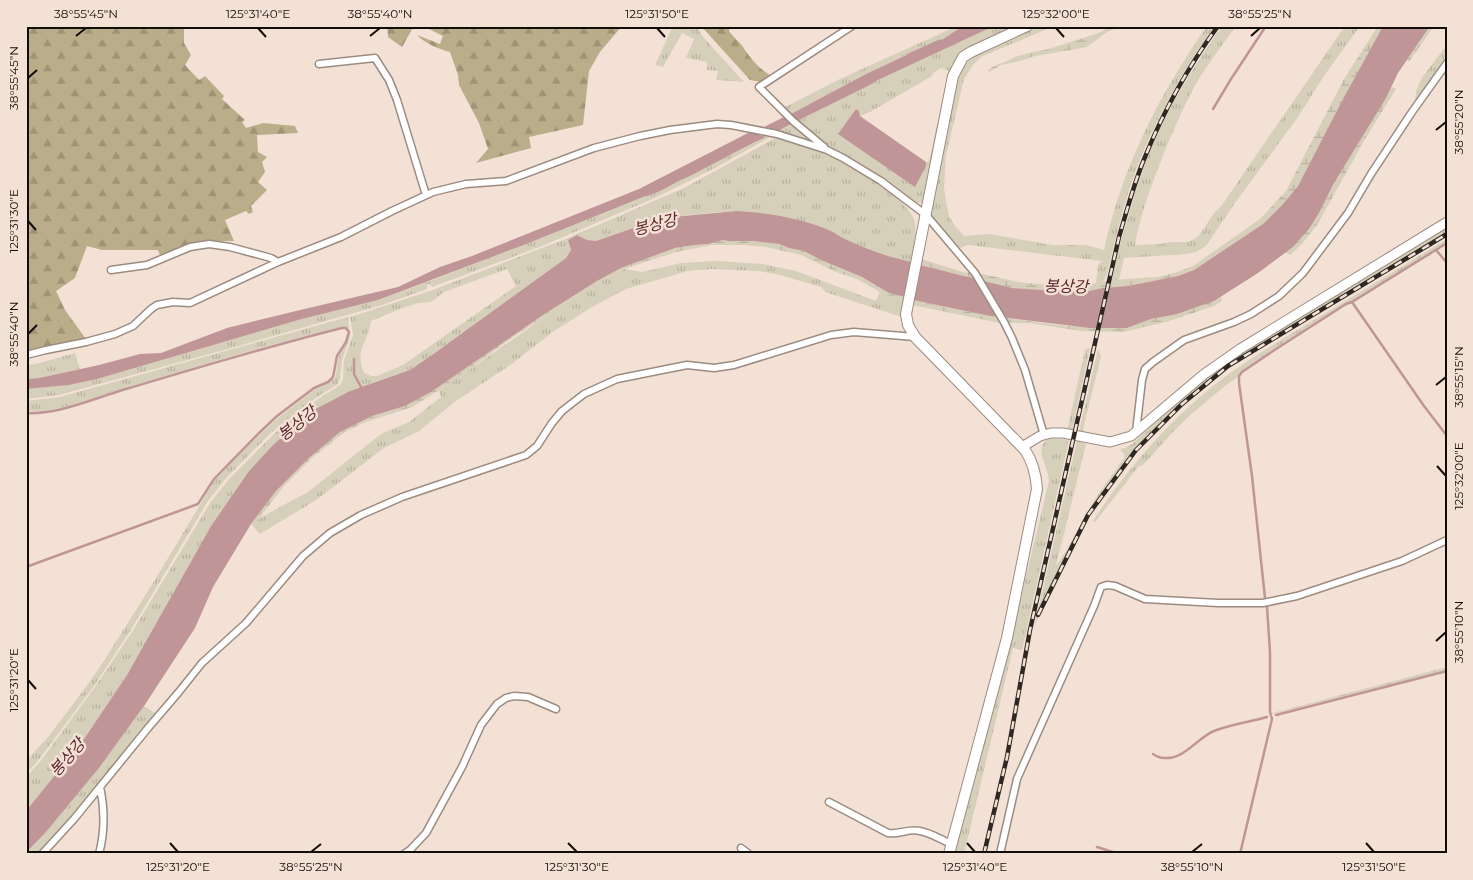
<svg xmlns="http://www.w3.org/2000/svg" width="1473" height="880" viewBox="0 0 1473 880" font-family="Montserrat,'Noto Sans KR',sans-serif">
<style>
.grass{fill:url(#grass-tufts);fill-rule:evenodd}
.forest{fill:url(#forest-firs)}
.wetland{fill:url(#wetland-marsh)}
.water{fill:#c09598}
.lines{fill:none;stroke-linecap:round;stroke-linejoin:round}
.stream{stroke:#c09598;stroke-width:2.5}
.canal{stroke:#c09598;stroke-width:9}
.street-casing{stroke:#9b8b81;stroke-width:9}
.secondary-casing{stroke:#9b8b81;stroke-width:11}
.primary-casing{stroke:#9b8b81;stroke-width:12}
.street{stroke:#fff;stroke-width:6}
.secondary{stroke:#fff;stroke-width:9}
.primary{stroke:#fff;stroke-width:10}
.rail-casing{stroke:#2e2722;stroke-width:4.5}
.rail{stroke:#f3e1d6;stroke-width:2.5;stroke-dasharray:8;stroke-linecap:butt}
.ticks{fill:none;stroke:#130d09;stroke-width:2}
.labels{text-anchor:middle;stroke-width:5;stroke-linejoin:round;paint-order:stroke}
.water-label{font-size:16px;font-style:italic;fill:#5e262d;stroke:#f3e1d6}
.neatline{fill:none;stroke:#130d09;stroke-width:2}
.ticks-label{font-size:12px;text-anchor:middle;fill:#130d09}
</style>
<defs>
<pattern id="grass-tufts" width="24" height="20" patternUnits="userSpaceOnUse" patternTransform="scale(1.25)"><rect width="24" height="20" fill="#d6cfb9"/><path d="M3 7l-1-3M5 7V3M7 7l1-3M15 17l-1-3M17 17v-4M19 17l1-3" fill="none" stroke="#b7b19e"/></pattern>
<pattern id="forest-firs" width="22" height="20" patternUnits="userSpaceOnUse" patternTransform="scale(1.25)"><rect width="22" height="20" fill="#b9ae89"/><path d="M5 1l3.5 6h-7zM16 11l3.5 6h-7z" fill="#9e9475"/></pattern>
<pattern id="wetland-marsh" width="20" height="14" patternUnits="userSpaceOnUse" patternTransform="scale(1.25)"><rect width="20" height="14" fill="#d6cfb9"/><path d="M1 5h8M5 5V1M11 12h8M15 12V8" fill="none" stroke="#b7b19e"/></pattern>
</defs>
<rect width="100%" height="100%" fill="#f3e1d6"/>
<path class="grass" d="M673,26H696L704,38L744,82L716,80L718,71L707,70V62L686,58L694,39L682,33L663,67L655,65Z
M957,26H963L923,52L911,53L868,73L789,115L783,108L840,79Z
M994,26H1021L961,54L926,197L923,203H918L911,199L835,150L797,121L868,86L878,80ZM941,68L949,71L929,161L926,162V166L853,112L859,111L860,116L870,112L932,76L933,73Z
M1042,26H1054L981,57L973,65L964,79L946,155L944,187L946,202L949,216L955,226L964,236L989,234L1052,245H1086L1104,250C1122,167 1159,95 1207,26H1215C1185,67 1161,110 1141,157C1126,194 1116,235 1107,274L1103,282L1096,283L1098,265L1102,261L968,245L960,248L931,216L956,80C958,73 961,68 966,63C981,48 1021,35 1042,26Z
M1222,26H1236C1223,44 1210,61 1198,80C1182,109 1169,140 1157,171C1148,195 1139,220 1135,245L1160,244L1172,242H1188L1196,238L1200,234L1215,212L1222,205L1345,26H1360L1326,73L1298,117L1235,203L1206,246L1196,252L1186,254L1124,258L1119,280H1112C1115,260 1121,240 1127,221C1133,200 1139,179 1147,159C1166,111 1192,68 1222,26Z
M1447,45V58L1415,104L1416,91L1423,76Z
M791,124L809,138V141L774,133Z
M766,137H770L717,167L657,197L542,246L432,287L430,284L427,285V289L382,305L228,349L59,395L26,399V389L69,385L97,379L302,319L378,300L435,279L643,197C657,194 667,187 679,181C708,168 736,150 766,137Z
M777,137C793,143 811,148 828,155C849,165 906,197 914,219C917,231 915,243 913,254L915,256L913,262L895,258L863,248L846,240L831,231L819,227L793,219L747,211L718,212L662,218L596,241L587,240L577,235L568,240L571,250L566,258L432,355L410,370L350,391L273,445L249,471L211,526L127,675L84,739L26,811V777L39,763L95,687L134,629L210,503L229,479L276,432L318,399L340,385L343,379L344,360L353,335L350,317L430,291L563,240L684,188ZM507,269L516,286L403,365L377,376H372L364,373C354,350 368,343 371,321L400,309L418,303L431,302L444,292Z
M1447,227V232C1399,261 1352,290 1304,319C1277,335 1249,350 1224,369C1139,432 1065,531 1033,632L1077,441L1086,444L1056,566L1066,551L1095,499L1124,458V454L1120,449L1125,448L1132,444L1186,395L1223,366Z
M1447,239V242L1352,301L1346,303L1272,350L1241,372L1239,376L1226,385L1189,416L1173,432L1142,466H1139L1095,522L1093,521C1128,467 1171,418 1222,379C1251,357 1283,339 1314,320C1359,293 1403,266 1447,239Z
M716,261L763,264L796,271L876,301L880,292L906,302L902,317L825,292L821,287L780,275L759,271L711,269L688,271L626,289L592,307L554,331L513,363L456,401L419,431L384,448L316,500L260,534L253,526L258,519L308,492L381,434L409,422L441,397L439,391L546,316L594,285L624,269L642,272L681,263Z
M348,317L350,337L342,360L340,378L338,384L317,397L274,430L227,477L208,501L132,628L94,686L37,762L26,774V761L48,737L83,691L100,667L153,583L215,480L238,455L278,418L314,390L328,383L335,378L339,357L349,337V331L346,327H342C269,344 197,366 126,388C95,396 58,414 26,411V401L60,397Z
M1090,348L1072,431H1067L1085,350Z
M1098,349L1101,356L1082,434L1079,432Z
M75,353L80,369L39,378L26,379V365L36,364Z
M1049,438L1069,440L1022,650L1013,648L964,854H955L973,775L1009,647L1049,481C1049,466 1032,449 1049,438Z
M1447,667V670L1272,714L1271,712L1273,713Z
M144,706L155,713L97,788L37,854H26L46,832L99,768Z"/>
<path class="forest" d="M26,26H185L184,27V43L191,55L185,65L199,80L205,76L224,96L222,99L245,120L242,122L246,128L263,123L295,126L298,133L257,135L258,152L267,157L262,162L265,172L258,182L267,190L251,206L253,212L249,214L246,211L225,220L234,241H214L186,246L161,258L158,250H102L87,246L75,278L56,291L65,310L86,339L26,354Z
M387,26H414L402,47L388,37Z
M423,26H622L600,52L589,71L583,125L529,137L531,148L476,163L488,149L479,123L459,85L458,75L450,52C439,49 424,43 417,35L440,44L443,36Z
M701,26H730L729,31C734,38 741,43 745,50C752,60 761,71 772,76L761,82L750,80Z"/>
<path class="wetland" d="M1111,26H1122L1107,32L1087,47L1035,56L1020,61L1001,65L989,72L988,70L996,65L1008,61L1015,57L1032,52L1045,50L1099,33Z
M1378,26H1383L1343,99L1298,186L1283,204L1263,224L1194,270L1178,276L1128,286L1103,288L1089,291H1057L1012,288L920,265L921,259L966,273L969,271L1018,282L1049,285H1086L1112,280L1158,277L1174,273L1193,266L1260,219L1286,191L1344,79Z
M1430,26H1434L1409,62L1407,60Z
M1392,87L1396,89L1365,139L1317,225L1301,245L1290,255L1285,252L1293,247L1309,229L1319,213L1334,183Z
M723,240L728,241H753L779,244L789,248L804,251L821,260L862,277L889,293L906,297V302L880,292L857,279L836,272L801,255L766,247L743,245H712L676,252L642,263L624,269L594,285L510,339L451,383L412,407L363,423L343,433L313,457L284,486L253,526L251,524L276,491L309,458L340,432L372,416L405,406L431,392L543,315L597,281L621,268L675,248L694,245L708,244Z
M1221,297L1222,301L1214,306L1166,322L1123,332L1081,331L1029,323H1000L912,305L913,300L990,316L1067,326L1120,328H1127L1151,319L1195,308Z"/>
<path class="water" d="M963,26H994L878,80L868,86L797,121L789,115L868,73L911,53L923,52Z
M1383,26H1430L1398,73L1386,98L1334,183L1319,213L1309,229L1293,247L1258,273L1214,301L1177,314L1151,319L1127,328H1090L990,316L913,300L920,265L1012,288L1057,291H1089L1103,288L1128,286L1178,276L1194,270L1263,224L1283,204L1298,186L1343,99Z
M856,109L859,111L860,116L926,162V166L915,187L838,134Z
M784,117L791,124L774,133L762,128Z
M750,132L766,137C736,150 708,168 679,181C667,187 657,194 643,197L526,244L378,300L302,319L97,379L69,385L26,389V379L39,378L99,365L140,354L161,353L227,328L296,311L398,287L440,267L472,256L639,189Z
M736,211C765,212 805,219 831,231C836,233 841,238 847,240C868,250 891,258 913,262L906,297L889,293L862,277L821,260L804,251L789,248L779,244L753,241H728L723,240L708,244L694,245L675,248L621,268L597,281L543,315L431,392L405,406L372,416L340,432L309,458L276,491L251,524L213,587L195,628L144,706L99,768L46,832L26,853V811L84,739L127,675L211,526L249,471L273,445L312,411L350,391L410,370L432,355L566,258L571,250L568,240L577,235L587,240L596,241L662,218Z"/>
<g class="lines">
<path class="stream" d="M1213,109L1231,79L1266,26
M1436,250L1447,263
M1352,302L1424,406L1447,436
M354,359V374L361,387
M26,413C58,415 95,398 126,389C197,368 269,346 342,328H346L349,332L346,342L337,356L333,377L328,382L314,388L277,416L259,433L214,479L198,504L26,567
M1265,598L1252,476L1239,383V376L1242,372L1273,351L1346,304L1352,302L1447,243
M1276,715L1447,671
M1153,754C1156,756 1160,758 1164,758C1184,760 1197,738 1214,731C1231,724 1250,722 1267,717
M1097,847L1119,854
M1240,854L1272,719L1270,712V652L1267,607"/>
<path class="canal" d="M911,57L940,44"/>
<defs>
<path id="street" d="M319,64L375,58L389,80L397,100L426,195
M824,147L793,121L759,87L852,26
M111,270L147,265L190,247L209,244L230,247L271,258L278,262
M26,355L46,350L86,342L115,334L133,326L151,309L157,305L173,302L190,303L278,262L341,237L392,211L433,192L466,184L506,181L594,148L640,136L670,130L717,124L731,125L777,134L827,150L843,158L881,181L926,215L975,273L1004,322L1012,338L1025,370L1044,435
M1136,432L1142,380L1145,369L1153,362L1184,340L1234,322L1251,314L1279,296L1303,273L1348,213L1371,174L1412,112L1447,63
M829,802L888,833C899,835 909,828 920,831C931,833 942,840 951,844
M741,848L749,854
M42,854L74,819L148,728L178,693L202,663L246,623L303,556L330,533L361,515L402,497L526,455L537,446L552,423L562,411L584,394L617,379L687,365L714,368L734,365L831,335L854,332L915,337
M99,854C105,831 105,810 100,787
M404,854L410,850L426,833L462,767L481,725L497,704L506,698L514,696L528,697L556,709
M1000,854L1017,779L1094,606L1101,587L1107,585L1115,586L1145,599L1218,603H1263L1297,596L1402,561L1447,540"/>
<path id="secondary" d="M1022,447L1040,436L1051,433H1063L1110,442L1131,436L1203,375L1240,349L1447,222"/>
<path id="primary" d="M949,854L1007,638L1037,489C1036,474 1033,462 1025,450L915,337L908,325L906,314L953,76L963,57L971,52L1027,26"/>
</defs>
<use href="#street" class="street-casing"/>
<use href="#secondary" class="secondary-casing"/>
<use href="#primary" class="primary-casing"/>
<use href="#street" class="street"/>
<use href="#secondary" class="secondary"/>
<use href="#primary" class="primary"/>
<defs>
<path id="rail" d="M1038,615L1088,515L1136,450L1182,404L1228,366L1447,234
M984,854L1007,757L1030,630L1119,237C1127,210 1134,183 1145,157C1164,110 1188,67 1218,26"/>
</defs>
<use href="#rail" class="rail-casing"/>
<use href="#rail" class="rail"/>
</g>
<path class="ticks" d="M258,28L266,37M657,28L665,37M1056,28L1064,37M76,36L86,28M370,36L380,28M1251,36L1260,28M28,78L37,70M1436,130L1446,122M28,221L36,230M28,334L37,325M1436,385L1446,377M1437,466L1446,476M1436,641L1446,632M28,680L36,689M170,843L178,852M568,843L577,852M967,843L975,852M1366,843L1374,852M311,852L321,844M1192,852L1202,844"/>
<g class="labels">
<g class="water-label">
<text transform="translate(655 224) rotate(-14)" y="6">봉상강</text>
<text transform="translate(1066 286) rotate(1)" y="6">봉상강</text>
<text transform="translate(297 423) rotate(-39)" y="6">봉상강</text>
<text transform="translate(67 757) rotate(-49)" y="6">봉상강</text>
</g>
</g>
<rect width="1473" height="880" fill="none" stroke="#f3e1d6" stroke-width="55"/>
<rect x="28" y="28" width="1418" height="824" class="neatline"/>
<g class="ticks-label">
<text x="86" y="18">38°55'45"N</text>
<text x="258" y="18">125°31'40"E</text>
<text x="380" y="18">38°55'40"N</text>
<text x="657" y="18">125°31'50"E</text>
<text x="1056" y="18">125°32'00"E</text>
<text x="1260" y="18">38°55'25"N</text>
<text transform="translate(14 78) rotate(-90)" y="4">38°55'45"N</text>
<text transform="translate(1459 122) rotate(-90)" y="4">38°55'20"N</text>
<text transform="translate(14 221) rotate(-90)" y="4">125°31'30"E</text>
<text transform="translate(14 334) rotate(-90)" y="4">38°55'40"N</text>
<text transform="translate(1459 377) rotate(-90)" y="4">38°55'15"N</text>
<text transform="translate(1459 476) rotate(-90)" y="4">125°32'00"E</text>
<text transform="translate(1459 632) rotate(-90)" y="4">38°55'10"N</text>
<text transform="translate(14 680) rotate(-90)" y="4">125°31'20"E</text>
<text x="178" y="871">125°31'20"E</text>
<text x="311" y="871">38°55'25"N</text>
<text x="577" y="871">125°31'30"E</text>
<text x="975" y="871">125°31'40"E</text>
<text x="1192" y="871">38°55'10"N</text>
<text x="1374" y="871">125°31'50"E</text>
</g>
</svg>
